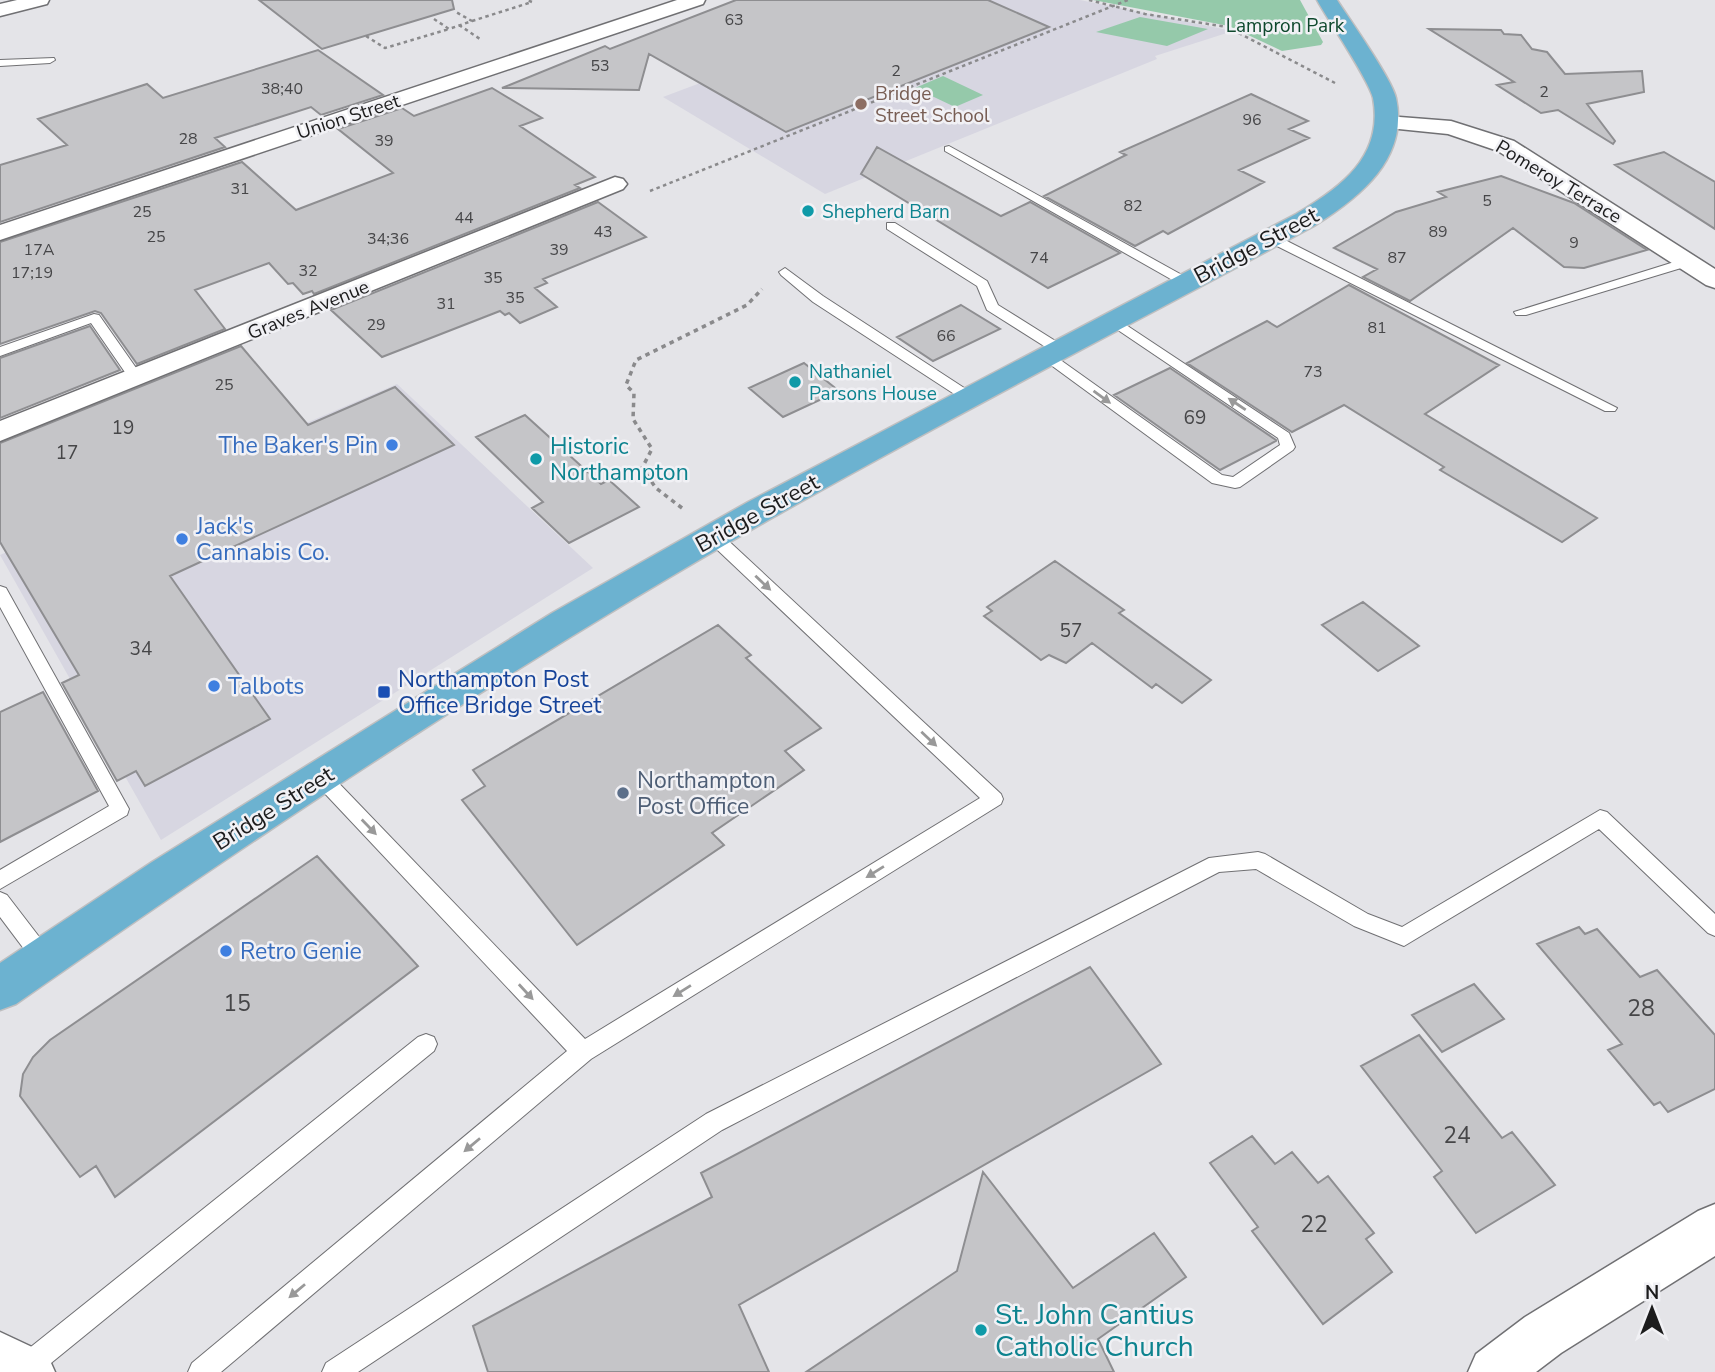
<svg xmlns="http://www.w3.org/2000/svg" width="1715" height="1372" viewBox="0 0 1715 1372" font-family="'Nunito Sans',sans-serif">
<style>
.built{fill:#d7d6e1}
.green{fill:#95c9aa}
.building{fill:#c5c5c8;stroke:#8e8e91;stroke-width:2}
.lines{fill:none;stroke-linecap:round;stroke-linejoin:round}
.service-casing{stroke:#707073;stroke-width:2}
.minor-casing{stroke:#707073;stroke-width:3}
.trunk-casing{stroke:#bfbfc0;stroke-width:3}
.path-far1{stroke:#8a8a8c;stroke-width:2.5;stroke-dasharray:3.5 3.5;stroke-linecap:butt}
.path{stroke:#8a8a8c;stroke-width:3.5;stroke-dasharray:4.5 4.5;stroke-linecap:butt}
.service{fill:#fff;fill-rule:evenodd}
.minor{fill:#fff;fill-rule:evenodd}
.trunk{fill:#6cb2d0;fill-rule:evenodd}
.oneway{fill:#999}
.education-dot{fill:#8d6e63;stroke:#f1f1f5;stroke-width:2.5}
.culture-dot{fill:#0f9aa8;stroke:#f1f1f5;stroke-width:2.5}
.shop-dot{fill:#3f7fe0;stroke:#f1f1f5;stroke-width:2.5}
.transit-dot{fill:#1a4fb4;stroke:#f1f1f5;stroke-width:2.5}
.service-dot{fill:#5c6f8a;stroke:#f1f1f5;stroke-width:2.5}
.labels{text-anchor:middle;stroke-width:5;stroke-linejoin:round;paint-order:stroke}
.far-number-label{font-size:16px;fill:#464648}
.far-park-label{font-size:19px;fill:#0e482d;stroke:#f1f1f5}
.far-education-label{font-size:19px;fill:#785e54;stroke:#f1f1f5;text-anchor:start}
.far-street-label{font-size:19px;fill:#1c1c1d;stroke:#f1f1f5}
.far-culture-label{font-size:19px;fill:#0d838f;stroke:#f1f1f5;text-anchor:start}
.number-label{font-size:19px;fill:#464648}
.street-label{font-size:23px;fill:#1c1c1d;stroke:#f1f1f5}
.shop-label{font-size:23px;fill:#366cbe;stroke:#f1f1f5;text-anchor:start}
.culture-label{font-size:23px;fill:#0d838f;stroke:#f1f1f5;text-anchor:start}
.transit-label{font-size:23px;fill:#164399;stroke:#f1f1f5;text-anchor:start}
.service-label{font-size:23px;fill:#4e5e75;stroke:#f1f1f5;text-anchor:start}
.near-number-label{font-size:23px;fill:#464648}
.near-culture-label{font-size:28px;fill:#0d838f;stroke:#f1f1f5;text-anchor:start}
</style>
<rect width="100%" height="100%" fill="#e4e4e8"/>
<path class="built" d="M825,0H1080L1233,31L1155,56L1157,59L825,194L663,97L867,20Z
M397,384L593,568L161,840L0,555Z"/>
<path class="green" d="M1093,0H1300L1323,42L1321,45L1282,51L1229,26Z
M1140,17L1208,29L1167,46L1096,32Z
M943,76L983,95L955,107L915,88Z"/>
<path class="building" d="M259,0H452L454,9L322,49Z
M736,0H988L1049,27L786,132L649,54L639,90L502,88L605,46L610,49Z
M1429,29L1501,30L1504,34L1521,35L1532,49L1547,52L1565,74L1642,71L1644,92L1587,104L1615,141L1613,144L1558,110L1541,113L1497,85L1514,82Z
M318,50L383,95L321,115L311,107L215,138L225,147L0,222V165L67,145L38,119L147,84L163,98Z
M492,88L542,118L520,126L595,177L575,185L580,188L314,294L312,291L303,294L293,283L288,284L269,263L195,290L225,329L137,364L101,313L95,311L0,344V242L242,162L296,210L393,173L338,129L402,108L414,116Z
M1251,94L1308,121L1289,129L1309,138L1239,170L1264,182L1168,234L1163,231L1135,246L1044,196L1126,155L1120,152Z
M877,147L1001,216L1030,202L1120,253L1048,288L861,174Z
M1664,152L1715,182V229L1615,165Z
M1501,176L1574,203L1647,250L1584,268L1564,267L1513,228L1410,301L1363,277L1377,269L1334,248L1396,212L1446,197L1438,192Z
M598,202L646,237L543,279L547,283L535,288L557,307L520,323L509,313L505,315L500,311L382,357L331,310Z
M1349,285L1499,365L1425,414L1597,518L1562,542L1440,470L1444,467L1344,405L1292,432L1187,363L1267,321L1277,327Z
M961,305L1000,329L933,361L897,337Z
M90,326L120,370L0,418V358Z
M241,346L308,425L395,387L454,445L170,576L270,719L145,786L136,771L117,781L62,683L79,675L0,542V443Z
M804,363L839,391L783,417L749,388Z
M1170,368L1276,440V441L1220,470L1114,395Z
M525,415L601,484L609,480L639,507L569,543L532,508L543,502L476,437Z
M1055,561L1124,610L1119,613L1211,680L1182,703L1156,684L1152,688L1092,643L1066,663L1049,655L1041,660L984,616L992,611L987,607Z
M1363,602L1419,646L1378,671L1322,625Z
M718,625L751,655L746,658L821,728L785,751L804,770L712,833L724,845L577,945L462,800L485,786L473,770Z
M43,692L98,791L0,842V712Z
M317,856L418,966L115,1197L96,1166L80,1177L20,1096L23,1074L33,1057L50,1040Z
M1579,927L1585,934L1597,929L1640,977L1657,970L1715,1035V1089L1668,1112L1660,1102L1654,1105L1608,1050L1622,1044L1537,944Z
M1090,967L1161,1064L739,1305L769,1372H488L473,1326L712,1197L701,1173Z
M1474,984L1504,1019L1442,1052L1412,1015Z
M1419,1035L1502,1138L1512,1132L1555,1185L1476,1233L1434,1177L1442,1171L1361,1066Z
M1252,1136L1275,1164L1292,1152L1318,1183L1328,1176L1374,1233L1366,1239L1392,1272L1323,1324L1252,1231L1258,1227L1210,1163Z
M983,1172L1073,1288L1154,1233L1186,1277L1098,1339L1114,1372H806L957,1271Z"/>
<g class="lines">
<defs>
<path id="service" d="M54,58L55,60L50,63L0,66V60Z
M949,146L1191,280L1193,283L1183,286L945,151V147Z
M887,223H895L987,281L998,305L1065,347V353H1055L987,310L977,286L887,229Z
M1267,235H1275L1617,408L1615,411H1605L1267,241Z
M1687,258L1691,259V265L1526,315H1516L1514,312Z
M785,268L823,296L975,395V401H965L813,302L781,275L779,272Z
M94,314L99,315L141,375V381H131L91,323L0,356V347Z
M1114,317L1289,433L1295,447L1293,450L1240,487L1235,488L1212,483L1040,357L1042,354H1052L1222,475L1233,477L1280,445L1278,438L1109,324L1107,321Z
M714,532L720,533L1001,794L1003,799L1001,804L591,1059L221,1372H188L192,1363L567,1051L315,783L313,778L315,773L322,770L329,773L585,1039L980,798L708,541L706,537L708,533Z
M0,586L6,588L129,809L127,815L0,889V870L109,806L0,607Z
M1600,810L1607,812L1715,914V936L1708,933L1599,829L1404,946L1354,926L1256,869L1219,872L722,1130L358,1372H322L326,1363L706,1114L1209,858L1258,852L1265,854L1368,914L1402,927Z
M0,892L7,895L50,951L53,958L50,965L43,967L36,965L0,917Z
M426,1034L434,1037L437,1044L434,1051L40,1372H15L13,1367L17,1358L418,1037Z"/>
<path id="minor" d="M17,0H49L47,4L0,16V4Z
M677,0H705L703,4L0,240V225Z
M1387,116L1451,121L1514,141L1715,269V288L1706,285L1498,151L1448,134L1379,127L1376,122Z
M615,177L623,179L627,184L623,189L0,441V421Z
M1715,1204V1256L1561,1353L1536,1372H1468L1476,1354L1525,1317L1698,1211Z
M0,1332L47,1354L55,1372H0Z"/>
<path id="trunk" d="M1317,0H1337C1350,20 1392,79 1396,98C1409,159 1360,197 1314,226C1134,323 950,417 772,518C511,666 261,833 16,1004L0,1010V963L152,862L552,613L748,502L1296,214C1340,188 1384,157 1373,98C1369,80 1328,20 1317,0Z"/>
</defs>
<use href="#service" class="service-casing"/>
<use href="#minor" class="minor-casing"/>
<use href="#trunk" class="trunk-casing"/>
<path class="path-far1" d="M1089,0L1145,14L1227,27L1335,83
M434,19L449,29L472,21L456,12
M472,21L532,2L527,0
M459,25L480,39
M366,36L385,48L449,29
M650,191L1128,0"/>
<path class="path" d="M682,508L656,488L642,468L652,449L633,419L634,393L626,385L636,360L747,305L762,289"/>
<use href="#service" class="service"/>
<use href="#minor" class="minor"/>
<use href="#trunk" class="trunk"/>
</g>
<defs><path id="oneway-solid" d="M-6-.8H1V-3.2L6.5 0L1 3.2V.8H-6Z" transform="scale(1.75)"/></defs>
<g class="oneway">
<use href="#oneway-solid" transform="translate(1102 397) rotate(36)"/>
<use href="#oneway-solid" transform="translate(1237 404) rotate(-146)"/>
<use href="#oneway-solid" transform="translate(763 583) rotate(43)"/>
<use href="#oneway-solid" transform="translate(929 739) rotate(43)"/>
<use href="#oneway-solid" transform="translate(369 827) rotate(46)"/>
<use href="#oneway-solid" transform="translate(875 872) rotate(148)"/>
<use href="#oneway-solid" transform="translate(682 991) rotate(148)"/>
<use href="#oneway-solid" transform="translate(526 992) rotate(47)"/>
<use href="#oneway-solid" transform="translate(472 1145) rotate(140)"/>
<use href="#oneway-solid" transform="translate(297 1291) rotate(140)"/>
</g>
<circle class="education-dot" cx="861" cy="104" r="7"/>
<g class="culture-dot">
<circle cx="808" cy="211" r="7"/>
<circle cx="795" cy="382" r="7"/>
<circle cx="536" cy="459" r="7"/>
<circle cx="981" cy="1330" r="7"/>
</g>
<g class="shop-dot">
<circle cx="392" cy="445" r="7"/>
<circle cx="182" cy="539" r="7"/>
<circle cx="214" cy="686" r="7"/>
<circle cx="226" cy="951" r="7"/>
</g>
<rect class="transit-dot" x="377" y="685" width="14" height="14" rx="3.5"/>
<circle class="service-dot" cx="623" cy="793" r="7"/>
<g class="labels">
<g class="far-number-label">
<text x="734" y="25">63</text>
<text x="600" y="71">53</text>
<text x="896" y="76">2</text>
<text x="282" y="94">38;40</text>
<text x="1544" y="97">2</text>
<text x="1252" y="125">96</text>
<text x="188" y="144">28</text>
<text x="384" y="146">39</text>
<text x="240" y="194">31</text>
<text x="1487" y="206">5</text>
<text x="1133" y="211">82</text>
<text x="142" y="217">25</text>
<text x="464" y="223">44</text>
<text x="603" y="237">43</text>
<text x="1438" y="237">89</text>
<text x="156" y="242">25</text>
<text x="388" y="244">34;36</text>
<text x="1574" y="248">9</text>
<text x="39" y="255">17A</text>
<text x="559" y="255">39</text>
<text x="1039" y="263">74</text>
<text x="1397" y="263">87</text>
<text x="308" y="276">32</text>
<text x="32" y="278">17;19</text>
<text x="493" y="283">35</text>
<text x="515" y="303">35</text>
<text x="446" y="309">31</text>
<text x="376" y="330">29</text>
<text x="1377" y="333">81</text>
<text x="946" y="341">66</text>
<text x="1313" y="377">73</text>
<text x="224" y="390">25</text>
</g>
<g class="far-park-label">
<text x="1285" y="32">Lampron Park</text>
</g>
<g class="far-education-label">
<text x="875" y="100">Bridge<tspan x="875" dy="22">Street School</tspan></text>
</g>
<g class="far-street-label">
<text transform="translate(348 116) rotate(-18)" y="7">Union Street</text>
<text transform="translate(1559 181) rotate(31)" y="7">Pomeroy Terrace</text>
<text transform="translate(308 309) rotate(-22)" y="7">Graves Avenue</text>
</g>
<g class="far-culture-label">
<text x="822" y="218">Shepherd Barn</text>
<text x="809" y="378">Nathaniel<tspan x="809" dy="22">Parsons House</tspan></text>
</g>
<g class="number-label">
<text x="1195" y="424">69</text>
<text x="123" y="434">19</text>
<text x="67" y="459">17</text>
<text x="1071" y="637">57</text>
<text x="141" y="655">34</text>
</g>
<g class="street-label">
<text transform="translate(1256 245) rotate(-28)" y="8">Bridge Street</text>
<text transform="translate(757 513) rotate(-29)" y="8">Bridge Street</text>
<text transform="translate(273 808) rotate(-32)" y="8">Bridge Street</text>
</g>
<g class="shop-label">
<text x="378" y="453" text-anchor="end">The Baker's Pin</text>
<text x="196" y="534">Jack's<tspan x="196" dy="26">Cannabis Co.</tspan></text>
<text x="228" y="694">Talbots</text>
<text x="240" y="959">Retro Genie</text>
</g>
<g class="culture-label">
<text x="550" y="454">Historic<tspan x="550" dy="26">Northampton</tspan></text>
</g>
<g class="transit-label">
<text x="398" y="687">Northampton Post<tspan x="398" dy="26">Office Bridge Street</tspan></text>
</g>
<g class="service-label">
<text x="637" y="788">Northampton<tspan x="637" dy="26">Post Office</tspan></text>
</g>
<g class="near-number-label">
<text x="237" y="1011">15</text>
<text x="1641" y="1016">28</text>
<text x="1457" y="1143">24</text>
<text x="1314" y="1232">22</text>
</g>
<g class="near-culture-label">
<text x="995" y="1324">St. John Cantius<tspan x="995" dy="32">Catholic Church</tspan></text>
</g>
</g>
<g transform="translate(1652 1309)" stroke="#f1f1f5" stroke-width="5" paint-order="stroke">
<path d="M0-5L12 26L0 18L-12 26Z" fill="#1c1c1d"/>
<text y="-10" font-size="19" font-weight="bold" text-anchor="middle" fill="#1c1c1d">N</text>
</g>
</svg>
